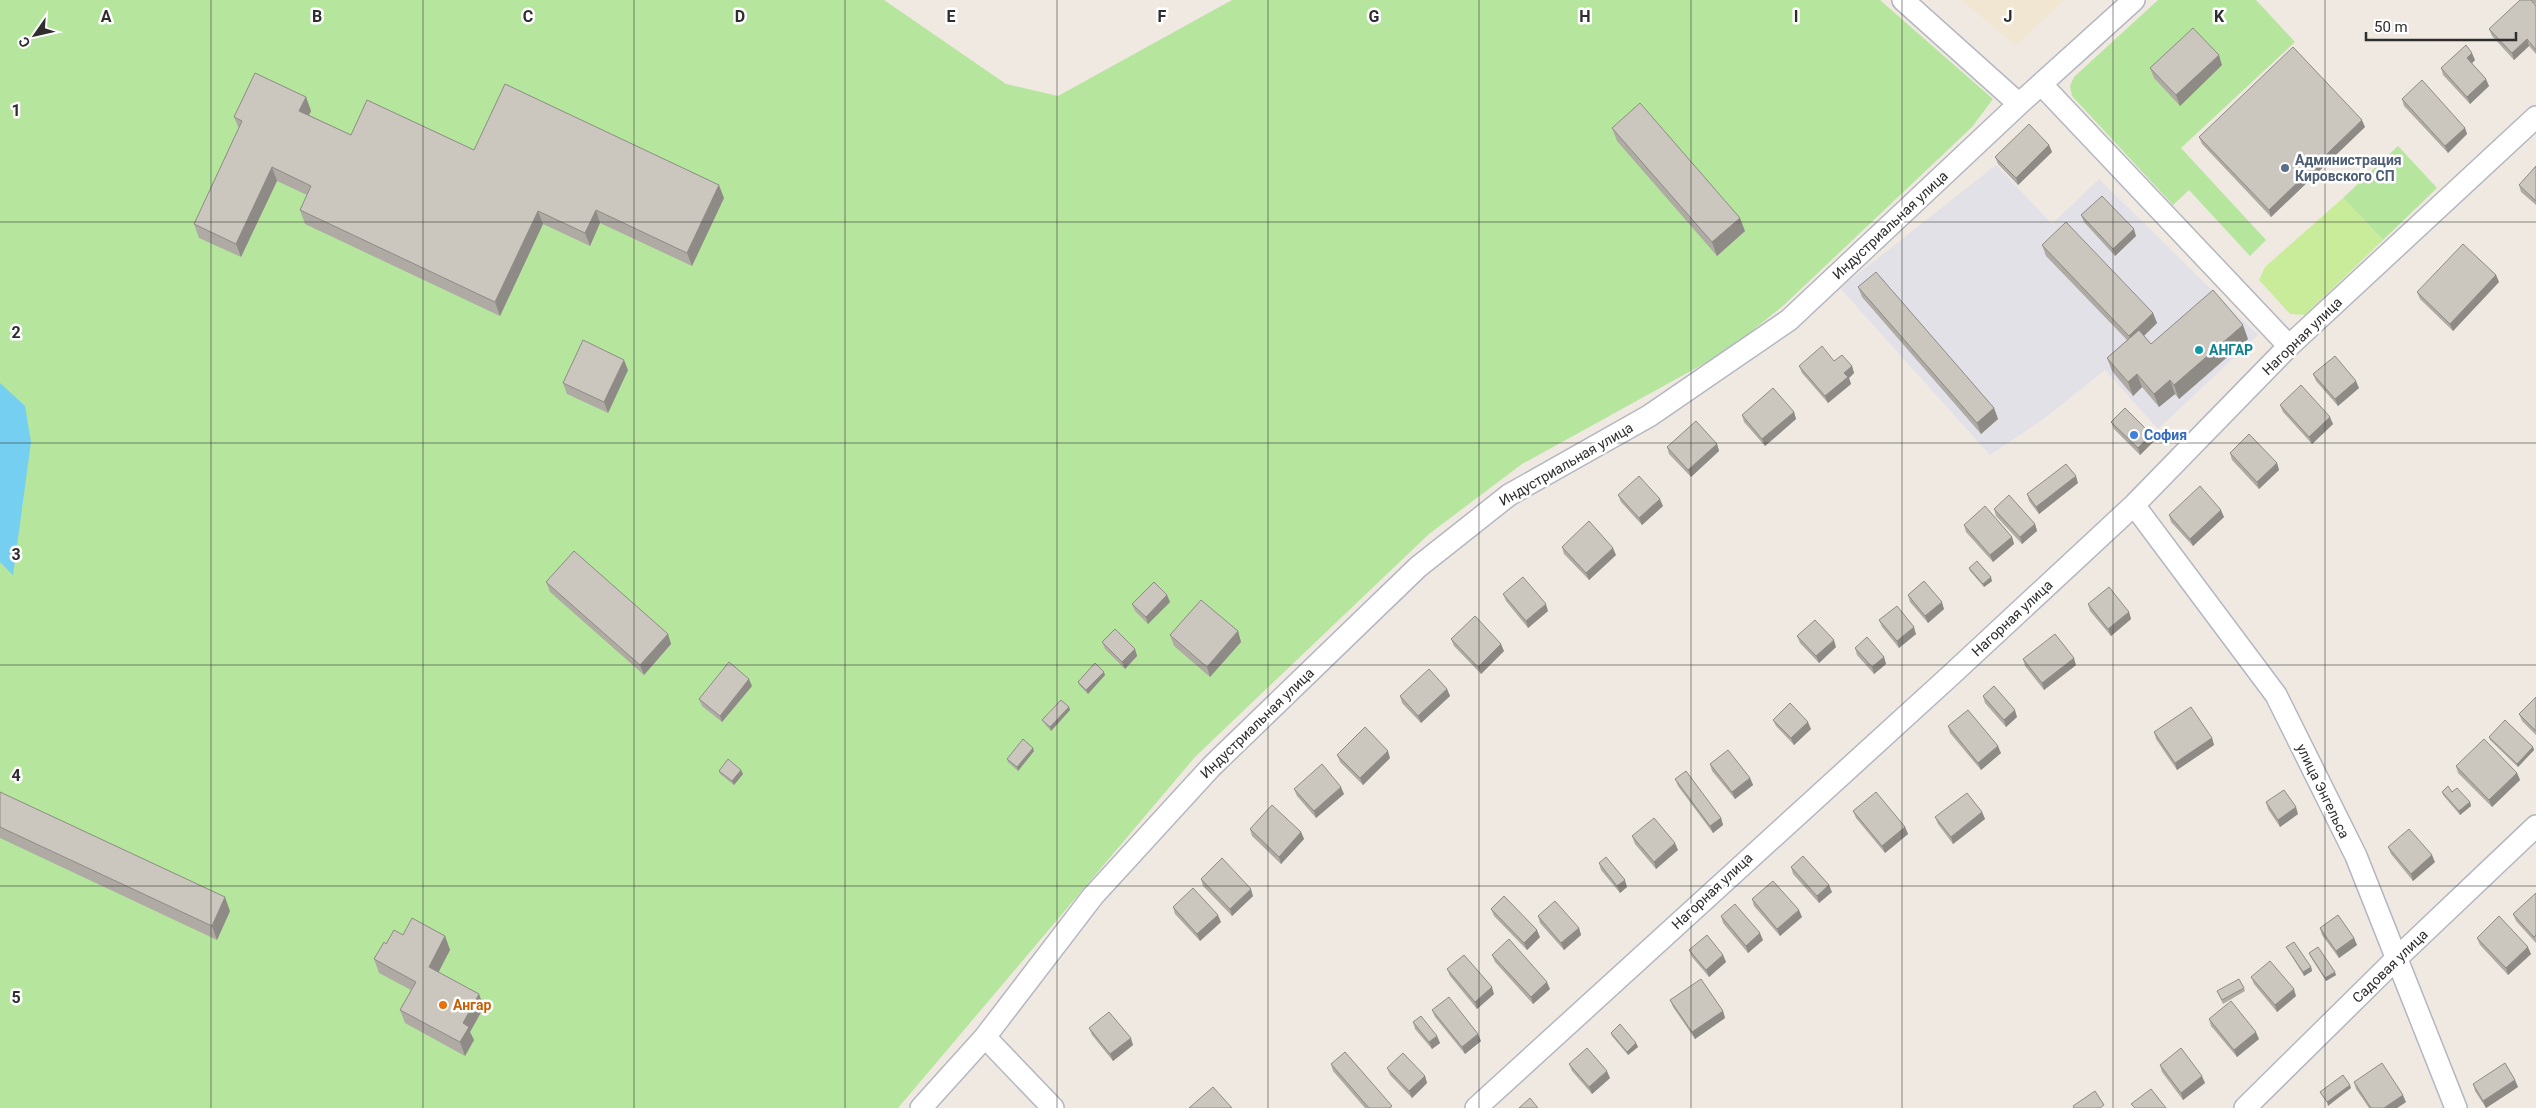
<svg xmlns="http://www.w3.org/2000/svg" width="2536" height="1108" viewBox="0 0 2536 1108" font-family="Roboto,sans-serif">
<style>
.industrial{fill:#e3e1e8}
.education{fill:#f0e6d1}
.green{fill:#b6e59e}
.pitch{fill:#c9ec9a}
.water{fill:#75cff0}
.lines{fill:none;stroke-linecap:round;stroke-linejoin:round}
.minor-casing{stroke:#b4b7c1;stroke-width:24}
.minor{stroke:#fff;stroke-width:21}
.wall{fill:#afaba4}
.shaded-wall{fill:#8e8b86}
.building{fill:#cbc7bf;stroke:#8e8b86}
.grid{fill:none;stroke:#2e2e2e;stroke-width:1;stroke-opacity:0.55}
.service-dot{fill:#5c6f8a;stroke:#fff;stroke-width:2}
.culture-dot{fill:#0f9aa8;stroke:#fff;stroke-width:2}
.shop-dot{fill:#3f7fe0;stroke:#fff;stroke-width:2}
.food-dot{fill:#e8710a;stroke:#fff;stroke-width:2}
.labels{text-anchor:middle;stroke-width:5;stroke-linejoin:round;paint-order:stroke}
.service-label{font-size:14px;font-weight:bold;fill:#4e5e75;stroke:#fff;text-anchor:start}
.street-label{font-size:14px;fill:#2e2e2e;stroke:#fff}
.culture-label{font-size:14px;font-weight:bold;fill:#0d838f;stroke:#fff;text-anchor:start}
.shop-label{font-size:14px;font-weight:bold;fill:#366cbe;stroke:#fff;text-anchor:start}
.food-label{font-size:14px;font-weight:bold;fill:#c56008;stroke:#fff;text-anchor:start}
.grid-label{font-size:16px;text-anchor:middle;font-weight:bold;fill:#2e2e2e;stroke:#fff;stroke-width:5;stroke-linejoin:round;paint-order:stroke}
</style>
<rect width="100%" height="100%" fill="#efe9e1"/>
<path class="industrial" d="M1996,165L2052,224L2099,179L2258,335L2158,429L2105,370L2045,418L1990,455L1840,288Z"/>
<path class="education" d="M1962,0H2064L2016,46Z"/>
<path class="green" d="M0,0H884L1006,84L1058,96L1232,0H1880L1993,99L1972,127L1784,305L1727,351L1522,464L1429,534L1195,757L898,1108H0Z
M2158,0H2256L2295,42L2181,148L2266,240L2250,256L2189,190L2173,205L2072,96L2070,86L2074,77Z
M2398,146L2437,188L2383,240L2343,198Z"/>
<path class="pitch" d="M2343,198L2383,240L2305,315L2290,314L2259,280L2265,267Z"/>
<path class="water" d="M0,383L25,406L31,442L13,575L0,562Z"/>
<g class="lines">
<defs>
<path id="minor" d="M1903,0L2019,104
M2042,85L2289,346
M2134,505L2276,695L2356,856L2456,1108
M985,1037L1053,1108
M921,1108L985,1037L1093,896L1212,766L1418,567L1509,495L1649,416L1789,320L2019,104L2134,0
M1476,1108L1951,675L2134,505L2289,346L2536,117
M2245,1108L2397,958L2536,826"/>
</defs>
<use href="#minor" class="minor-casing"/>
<use href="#minor" class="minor"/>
</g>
<path class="wall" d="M2531,0H2536V5Z
M2536,6V54L2529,46L2514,60L2492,36L2489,29Z
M2475,60L2472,63L2489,86L2470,104L2443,75L2441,68Z
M2222,65L2180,106L2154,78L2150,68Z
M306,97L311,111L309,115L351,135L474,150L724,198L692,266L600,223L590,246L543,224L500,316L305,224L300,210L307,195L277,181L241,257L199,238L194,224L239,129L234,117Z
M2402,99L2465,128L2467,134L2448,153L2404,106Z
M2365,127L2271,217L2202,144L2199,137Z
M1612,128L1745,231L1717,256L1617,141Z
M2049,145L2052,152L2018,185L1998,164L1995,157Z
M2536,166V205L2521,192L2519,185Z
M2081,215L2136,236L2115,256L2084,222Z
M2042,245L2153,313L2157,323L2144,336L2151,344L2248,339L2179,399L2175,394L2159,407L2142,387L2133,396L2112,371L2107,358L2127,340L2046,256Z
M2496,275L2499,282L2453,331L2420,299L2417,292Z
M1858,287L1994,408L1998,419L1981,434L1862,297Z
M1834,361L1852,366L1854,373L1849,378L1851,384L1828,403L1802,373L1799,366Z
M628,370L608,413L567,394L563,383Z
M2313,374L2359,388L2338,406L2316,381Z
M2280,405L2333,424L2312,444L2283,412Z
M1794,412L1796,419L1765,446L1744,422L1742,415Z
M2111,422L2154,441L2140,455L2114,429Z
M1717,444L1719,451L1691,477L1669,454L1667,447Z
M2230,453L2277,463L2279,470L2259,489L2232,460Z
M2078,483L2039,514L2029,501L2027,494Z
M1618,495L1663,506L1642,525L1621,502Z
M1994,509L2035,524L2037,531L2022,544L1996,516Z
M2169,515L2224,517L2193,546L2171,522Z
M1964,525L2012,537L2014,544L1993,562L1966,532Z
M1562,547L1616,555L1589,580L1564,554Z
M1969,568L1992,581L1984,587L1970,571Z
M546,582L668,634L671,644L644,675L550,592Z
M1503,594L1548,611L1528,628L1506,601Z
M1167,595L1170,602L1148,624L1135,611L1132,604Z
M1908,595L1944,609L1928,623L1910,602Z
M2088,604L2129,612L2131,619L2111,636L2090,611Z
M1879,620L1916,634L1899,648L1882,627Z
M1238,631L1241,642L1210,677L1174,646L1170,635Z
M1797,636L1836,647L1819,663L1800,643Z
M1451,639L1504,651L1481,674L1454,646Z
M1102,642L1135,649L1137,656L1125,669L1105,649Z
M1855,648L1884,657L1886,664L1874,674L1857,655Z
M2023,659L2076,665L2044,690L2025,666Z
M1105,675L1088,694L1079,685L1078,682Z
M752,686L722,722L702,706L699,699Z
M1447,689L1450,696L1421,723L1402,703L1400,696Z
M1983,696L2017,717L2006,727L1985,703Z
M2536,697V735L2522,721L2519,714Z
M1069,707L1070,710L1051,731L1044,723L1042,720Z
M1773,720L1811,729L1794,745L1776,726Z
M1948,726L2001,753L1981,770L1950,733Z
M2154,732L2212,738L2214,745L2177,770L2156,739Z
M2489,737L2533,747L2534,750L2518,767L2490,740Z
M1034,751L1018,771L1008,762L1007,759Z
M1337,755L1390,758L1363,785L1340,762Z
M1710,764L1750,778L1753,785L1735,799L1712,771Z
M2456,766L2517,773L2520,780L2492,807L2458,773Z
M741,770L743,774L734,785L720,774L719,771Z
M1675,779L1721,818L1723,825L1713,833L1678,786Z
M1294,789L1344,794L1316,818L1297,796Z
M0,792L230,911L217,940L0,838Z
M2442,792H2452L2470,802L2471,806L2460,815L2443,795Z
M2266,802L2298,814L2280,827L2268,809Z
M1853,811L1905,827L1908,834L1885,853L1856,818Z
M1982,812L1985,819L1953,844L1938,824L1935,817Z
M1250,829L1301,832L1304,839L1281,864L1252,836Z
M1632,836L1678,850L1656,869L1635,844Z
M2388,847L2435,862L2413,881L2391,854Z
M1599,863L1627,887L1620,893L1601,870Z
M1791,867L1832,892L1819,903L1793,874Z
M1201,879L1253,896L1232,916L1203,886Z
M2536,893V943L2516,921L2513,914Z
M1752,899L1802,917L1780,936L1754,906Z
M1173,907L1221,922L1200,941L1175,914Z
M1491,909L1540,937L1527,950L1494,916Z
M1538,916L1579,928L1581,935L1564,950L1540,923Z
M1721,916L1763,940L1748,953L1723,923Z
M2320,928L2354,938L2357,945L2339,958L2322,935Z
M403,935L445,936L450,950L438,972L484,1007L470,1032L474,1040L465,1056L405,1023L400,1010L411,990L379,973L374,959L386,944Z
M2477,938L2531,954L2508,975L2480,945Z
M2286,947L2311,967L2312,971L2304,976L2288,950Z
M1689,950L1723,955L1726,962L1709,977L1692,957Z
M2309,953L2336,975L2326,981L2310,956Z
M1492,955L1550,989L1533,1004L1495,962Z
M1447,969L1494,994L1477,1009L1450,976Z
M2251,977L2296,996L2277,1012L2254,984Z
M2244,988L2245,991L2223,1004L2217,991Z
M1670,1000L1723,1011L1725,1018L1695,1039L1673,1007Z
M1432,1010L1481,1041L1465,1054L1435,1017Z
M2209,1019L2259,1039L2237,1057L2211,1026Z
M1413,1022L1437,1036L1440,1043L1432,1049L1415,1029Z
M1089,1028L1133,1045L1113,1061L1092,1035Z
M1611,1033L1636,1043L1638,1047L1628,1055L1612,1036Z
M1331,1064L1392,1108H1365L1333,1071Z
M1569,1064L1610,1078L1592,1094L1572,1071Z
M2160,1065L2205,1083L2183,1100L2162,1072Z
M1387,1068L1425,1076L1427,1083L1412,1098L1390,1075Z
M2515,1080L2518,1087L2486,1108L2475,1091L2473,1084Z
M2354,1082L2406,1102L2397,1108H2369L2356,1089Z"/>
<path class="shaded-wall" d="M2527,39L2529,46L2514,60L2512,53Z
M2472,53L2475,60L2470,65L2467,58Z
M2219,55L2222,65L2180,106L2176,95Z
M2486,79L2489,86L2470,104L2467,97Z
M306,97L311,111L304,125L299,111Z
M2362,120L2365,127L2271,217L2269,210Z
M2465,128L2467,134L2448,153L2445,146Z
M2049,145L2052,152L2018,185L2016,178Z
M272,167L277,181L241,257L236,244Z
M719,185L724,198L692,266L687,253Z
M596,210L600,223L590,246L585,233Z
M538,211L543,224L500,316L495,302Z
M1740,218L1745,231L1717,256L1712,242Z
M2134,229L2136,236L2115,256L2113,249Z
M2496,275L2499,282L2453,331L2450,324Z
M2153,313L2157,323L2133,346L2129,336Z
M2243,325L2248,339L2179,399L2174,385Z
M624,360L628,370L608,413L604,402Z
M1852,366L1854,373L1849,378L1851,384L1828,403L1825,396L1844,373Z
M2137,374L2142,387L2133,396L2128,382Z
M2170,380L2175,394L2159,407L2154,394Z
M2356,381L2359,388L2338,406L2335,399Z
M1994,408L1998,419L1981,434L1977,423Z
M1794,412L1796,419L1765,446L1762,439Z
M2330,417L2333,424L2312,444L2309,437Z
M2151,434L2154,441L2140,455L2138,448Z
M1717,444L1719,451L1691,477L1688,470Z
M2277,463L2279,470L2259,489L2257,482Z
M2076,476L2078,483L2039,514L2036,507Z
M1660,499L1663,506L1642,525L1639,518Z
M2221,510L2224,517L2193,546L2190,539Z
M2035,524L2037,531L2022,544L2020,537Z
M2012,537L2014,544L1993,562L1990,555Z
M1613,548L1616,555L1589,580L1586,573Z
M1991,577L1992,581L1984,587L1983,584Z
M1167,595L1170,602L1148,624L1146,617Z
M1942,602L1944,609L1928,623L1925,616Z
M1546,604L1548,611L1528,628L1526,621Z
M2129,612L2131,619L2111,636L2108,629Z
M1914,627L1916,634L1899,648L1897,641Z
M1238,631L1241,642L1210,677L1207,667Z
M668,634L671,644L644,675L640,665Z
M1834,640L1836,647L1819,663L1816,656Z
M1501,644L1504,651L1481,674L1478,667Z
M1135,649L1137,656L1125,669L1122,662Z
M1884,657L1886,664L1874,674L1872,667Z
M2074,658L2076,665L2044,690L2042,683Z
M1104,672L1105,675L1088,694L1086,690Z
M749,679L752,686L722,722L720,716Z
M1447,689L1450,696L1421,723L1418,716Z
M1069,707L1070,710L1051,731L1050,727Z
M2015,710L2017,717L2006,727L2004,720Z
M1808,722L1811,729L1794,745L1791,738Z
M2212,738L2214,745L2177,770L2175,763Z
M1998,746L2001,753L1981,770L1978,763Z
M2533,747L2534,750L2518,767L2517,764Z
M1033,748L1034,751L1018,771L1017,767Z
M1388,751L1390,758L1363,785L1360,778Z
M741,770L743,774L734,785L732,781Z
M2517,773L2520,780L2492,807L2489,800Z
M1750,778L1753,785L1735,799L1732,792Z
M1341,787L1344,794L1316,818L1314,811Z
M2470,802L2471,806L2460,815L2459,811Z
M2296,807L2298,814L2280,827L2278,820Z
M1982,812L1985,819L1953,844L1951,837Z
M1721,818L1723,825L1713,833L1710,826Z
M1905,827L1908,834L1885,853L1882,846Z
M1301,832L1304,839L1281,864L1279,857Z
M1675,843L1678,850L1656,869L1654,862Z
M2432,855L2435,862L2413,881L2411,874Z
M1625,880L1627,887L1620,893L1617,886Z
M1829,885L1832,892L1819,903L1817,896Z
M1251,889L1253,896L1232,916L1230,909Z
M225,897L230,911L217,940L212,926Z
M1799,910L1802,917L1780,936L1777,929Z
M1218,915L1221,922L1200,941L1197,934Z
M1579,928L1581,935L1564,950L1561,943Z
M1537,930L1540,937L1527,950L1524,943Z
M1760,933L1763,940L1748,953L1746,946Z
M445,936L450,950L434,981L429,967Z
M2354,938L2357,945L2339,958L2336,951Z
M2528,947L2531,954L2508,975L2506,968Z
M1723,955L1726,962L1709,977L1706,970Z
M2311,967L2312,971L2304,976L2303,972Z
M2335,972L2336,975L2326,981L2325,978Z
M1547,982L1550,989L1533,1004L1531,997Z
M1492,987L1494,994L1477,1009L1475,1002Z
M2294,989L2296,996L2277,1012L2275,1005Z
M479,994L484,1007L470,1032L474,1040L465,1056L460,1042L463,1023Z
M1723,1011L1725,1018L1695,1039L1692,1032Z
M2256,1032L2259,1039L2237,1057L2234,1050Z
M1478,1034L1481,1041L1465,1054L1462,1047Z
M1437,1036L1440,1043L1432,1049L1429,1042Z
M1131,1038L1133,1045L1113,1061L1110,1054Z
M1636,1043L1638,1047L1628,1055L1627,1052Z
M1607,1071L1610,1078L1592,1094L1589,1087Z
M1425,1076L1427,1083L1412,1098L1409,1091Z
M2202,1076L2205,1083L2183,1100L2181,1093Z
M2515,1080L2518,1087L2486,1108L2483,1101Z
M2350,1085L2351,1088L2328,1106L2327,1102Z
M2403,1095L2406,1102L2397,1108H2384Z"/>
<path class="building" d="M2520,0H2531L2536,6V50L2527,39L2512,53L2489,29Z
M2193,28L2219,55L2176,95L2150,68Z
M2466,45L2472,53L2467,58L2486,79L2467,97L2441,68Z
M2293,47L2362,120L2269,210L2199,137Z
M255,73L306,97L299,111L351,135L367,100L474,150L505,84L719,185L687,253L596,210L585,233L538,211L495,302L300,210L311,186L272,167L236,244L194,224L242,121L234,117Z
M2422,80L2465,128L2445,146L2402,99Z
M1640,103L1740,218L1712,242L1612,128Z
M2029,124L2049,145L2016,178L1995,157Z
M2536,166V201L2519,185Z
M2102,196L2134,229L2113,249L2081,215Z
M2066,222L2153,313L2129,336L2042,245Z
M2463,244L2496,275L2450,324L2417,292Z
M1876,272L1994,408L1977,423L1858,287Z
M2213,290L2243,325L2174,385L2170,380L2154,394L2137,374L2128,382L2107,358L2139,330L2151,344Z
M583,340L624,360L604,402L563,383Z
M1822,346L1834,361L1842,355L1852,366L1844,373L1848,377L1825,396L1799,366Z
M2335,356L2356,381L2335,399L2313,374Z
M2301,385L2330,417L2309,437L2280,405Z
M1773,388L1794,412L1762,439L1742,415Z
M2125,408L2151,434L2138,448L2111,422Z
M1696,421L1717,444L1688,470L1667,447Z
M2249,434L2277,463L2257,482L2230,453Z
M2066,464L2076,476L2036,507L2027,494Z
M1639,476L1660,499L1639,518L1618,495Z
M2200,486L2221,510L2190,539L2169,515Z
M2009,495L2035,524L2020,537L1994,509Z
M1985,506L2012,537L1990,555L1964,525Z
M1589,521L1613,548L1586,573L1562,547Z
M574,551L668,634L640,665L546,582Z
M1977,561L1991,577L1983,584L1969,568Z
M1523,577L1546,604L1526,621L1503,594Z
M1924,581L1942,602L1925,616L1908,595Z
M1154,582L1167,595L1146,617L1132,604Z
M2109,587L2129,612L2108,629L2088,604Z
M1201,600L1238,631L1207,667L1170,635Z
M1897,606L1914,627L1897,641L1879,620Z
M1475,616L1501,644L1478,667L1451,639Z
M1815,620L1834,640L1816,656L1797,636Z
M1115,629L1135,649L1122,662L1102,642Z
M2055,634L2074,658L2042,683L2023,659Z
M1867,637L1884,657L1872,667L1855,648Z
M729,662L749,679L720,716L699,699Z
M1095,663L1104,672L1086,690L1078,682Z
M1429,669L1447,689L1418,716L1400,696Z
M1994,686L2015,710L2004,720L1983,696Z
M2536,697V731L2519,714Z
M1061,700L1069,707L1050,727L1042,720Z
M1790,703L1808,722L1791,738L1773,720Z
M2191,707L2212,738L2175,763L2154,732Z
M1968,710L1998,746L1978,763L1948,726Z
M2505,720L2533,747L2517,764L2489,737Z
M1365,727L1388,751L1360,778L1337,755Z
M1023,739L1033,748L1017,767L1007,759Z
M2484,739L2517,773L2489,800L2456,766Z
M1728,750L1750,778L1732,792L1710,764Z
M728,759L741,770L732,781L719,771Z
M1322,764L1341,787L1314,811L1294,789Z
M1686,771L1721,818L1710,826L1675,779Z
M2448,786L2452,792L2457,788L2470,802L2459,811L2442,792Z
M2284,790L2296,807L2278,820L2266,802Z
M0,792L225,897L212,926L0,827Z
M1876,792L1905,827L1882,846L1853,811Z
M1967,793L1982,812L1951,837L1935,817Z
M1272,805L1301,832L1279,857L1250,829Z
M1654,818L1675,843L1654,862L1632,836Z
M2409,829L2432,855L2411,874L2388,847Z
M1803,856L1829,885L1817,896L1791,867Z
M1606,857L1625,880L1617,886L1599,863Z
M1222,858L1251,889L1230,909L1201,879Z
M1773,881L1799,910L1777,929L1752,899Z
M1193,888L1218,915L1197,934L1173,907Z
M2536,893V935L2534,937L2513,914Z
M1504,896L1537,930L1524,943L1491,909Z
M1555,901L1579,928L1561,943L1538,916Z
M1735,904L1760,933L1746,946L1721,916Z
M2338,915L2354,938L2336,951L2320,928Z
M2499,916L2528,947L2506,968L2477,938Z
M412,918L445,936L429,967L479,994L463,1023L469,1027L460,1042L400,1010L416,982L374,959L384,942L386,944L394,930L403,935Z
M1707,935L1723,955L1706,970L1689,950Z
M1509,939L1547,982L1531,997L1492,955Z
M2294,942L2311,967L2303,972L2286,947Z
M2318,947L2335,972L2325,978L2309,953Z
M1464,955L1492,987L1475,1002L1447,969Z
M2270,961L2294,989L2275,1005L2251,977Z
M1701,979L1723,1011L1692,1032L1670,1000Z
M2239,979L2244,988L2222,1000L2217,991Z
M1449,997L1478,1034L1462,1047L1432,1010Z
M2231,1001L2256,1032L2234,1050L2209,1019Z
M1109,1012L1131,1038L1110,1054L1089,1028Z
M1421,1016L1437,1036L1429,1042L1413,1022Z
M1620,1024L1636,1043L1627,1052L1611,1033Z
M1587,1048L1607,1071L1589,1087L1569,1064Z
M2181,1048L2202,1076L2181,1093L2160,1065Z
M1345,1052L1392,1106L1389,1108H1369L1331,1064Z
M1403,1053L1425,1076L1409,1091L1387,1068Z
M2382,1063L2403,1095L2384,1108H2371L2354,1082Z
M2505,1063L2515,1080L2483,1101L2473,1084Z
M2343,1075L2350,1085L2327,1102L2320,1092Z
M1213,1087L1232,1108H1189Z
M2151,1089L2166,1108H2135L2131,1104Z
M2095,1091L2104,1105L2100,1108H2074L2073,1106Z
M1530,1098L1538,1108H1519Z"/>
<path class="grid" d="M211,0V1108M423,0V1108M634,0V1108M845,0V1108M1057,0V1108M1268,0V1108M1479,0V1108M1691,0V1108M1902,0V1108M2113,0V1108M2325,0V1108M0,222H2536M0,443H2536M0,665H2536M0,886H2536"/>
<circle class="service-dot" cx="2285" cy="168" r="5"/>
<circle class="culture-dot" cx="2199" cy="350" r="5"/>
<circle class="shop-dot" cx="2134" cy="435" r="5"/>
<circle class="food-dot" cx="443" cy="1005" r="5"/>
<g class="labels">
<g class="service-label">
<text x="2295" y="165">Администрация<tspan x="2295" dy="16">Кировского СП</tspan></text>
</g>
<g class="street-label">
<text transform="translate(1890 225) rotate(-43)" y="5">Индустриальная улица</text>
<text transform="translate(2302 336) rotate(-44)" y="5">Нагорная улица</text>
<text transform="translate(1566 464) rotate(-30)" y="5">Индустриальная улица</text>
<text transform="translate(2012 618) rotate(-43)" y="5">Нагорная улица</text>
<text transform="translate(1257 723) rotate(-44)" y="5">Индустриальная улица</text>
<text transform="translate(2323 791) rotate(64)" y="5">улица Энгельса</text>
<text transform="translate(1712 891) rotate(-43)" y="5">Нагорная улица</text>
<text transform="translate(2390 966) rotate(-44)" y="5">Садовая улица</text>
</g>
<g class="culture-label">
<text x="2209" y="355">АНГАР</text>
</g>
<g class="shop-label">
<text x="2144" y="440">София</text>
</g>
<g class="food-label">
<text x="453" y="1010">Ангар</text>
</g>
</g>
<g class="grid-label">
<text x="106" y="22">A</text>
<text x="317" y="22">B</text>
<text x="528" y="22">C</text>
<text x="740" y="22">D</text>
<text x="951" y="22">E</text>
<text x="1162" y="22">F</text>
<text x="1374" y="22">G</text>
<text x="1585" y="22">H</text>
<text x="1796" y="22">I</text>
<text x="2008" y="22">J</text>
<text x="2219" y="22">K</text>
<text x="16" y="116">1</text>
<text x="16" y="338">2</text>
<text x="16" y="560">3</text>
<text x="16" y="781">4</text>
<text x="16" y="1003">5</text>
</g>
<g transform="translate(35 35) rotate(236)" stroke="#ffffff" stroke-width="4" paint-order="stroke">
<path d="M0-4L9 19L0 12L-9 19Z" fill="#2e2e2e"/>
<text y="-8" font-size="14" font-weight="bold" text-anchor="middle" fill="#2e2e2e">С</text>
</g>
<path d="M2366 32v8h150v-8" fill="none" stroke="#2e2e2e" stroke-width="2.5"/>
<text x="2374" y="32" font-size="15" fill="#2e2e2e" stroke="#ffffff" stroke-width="4" paint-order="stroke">50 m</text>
</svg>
